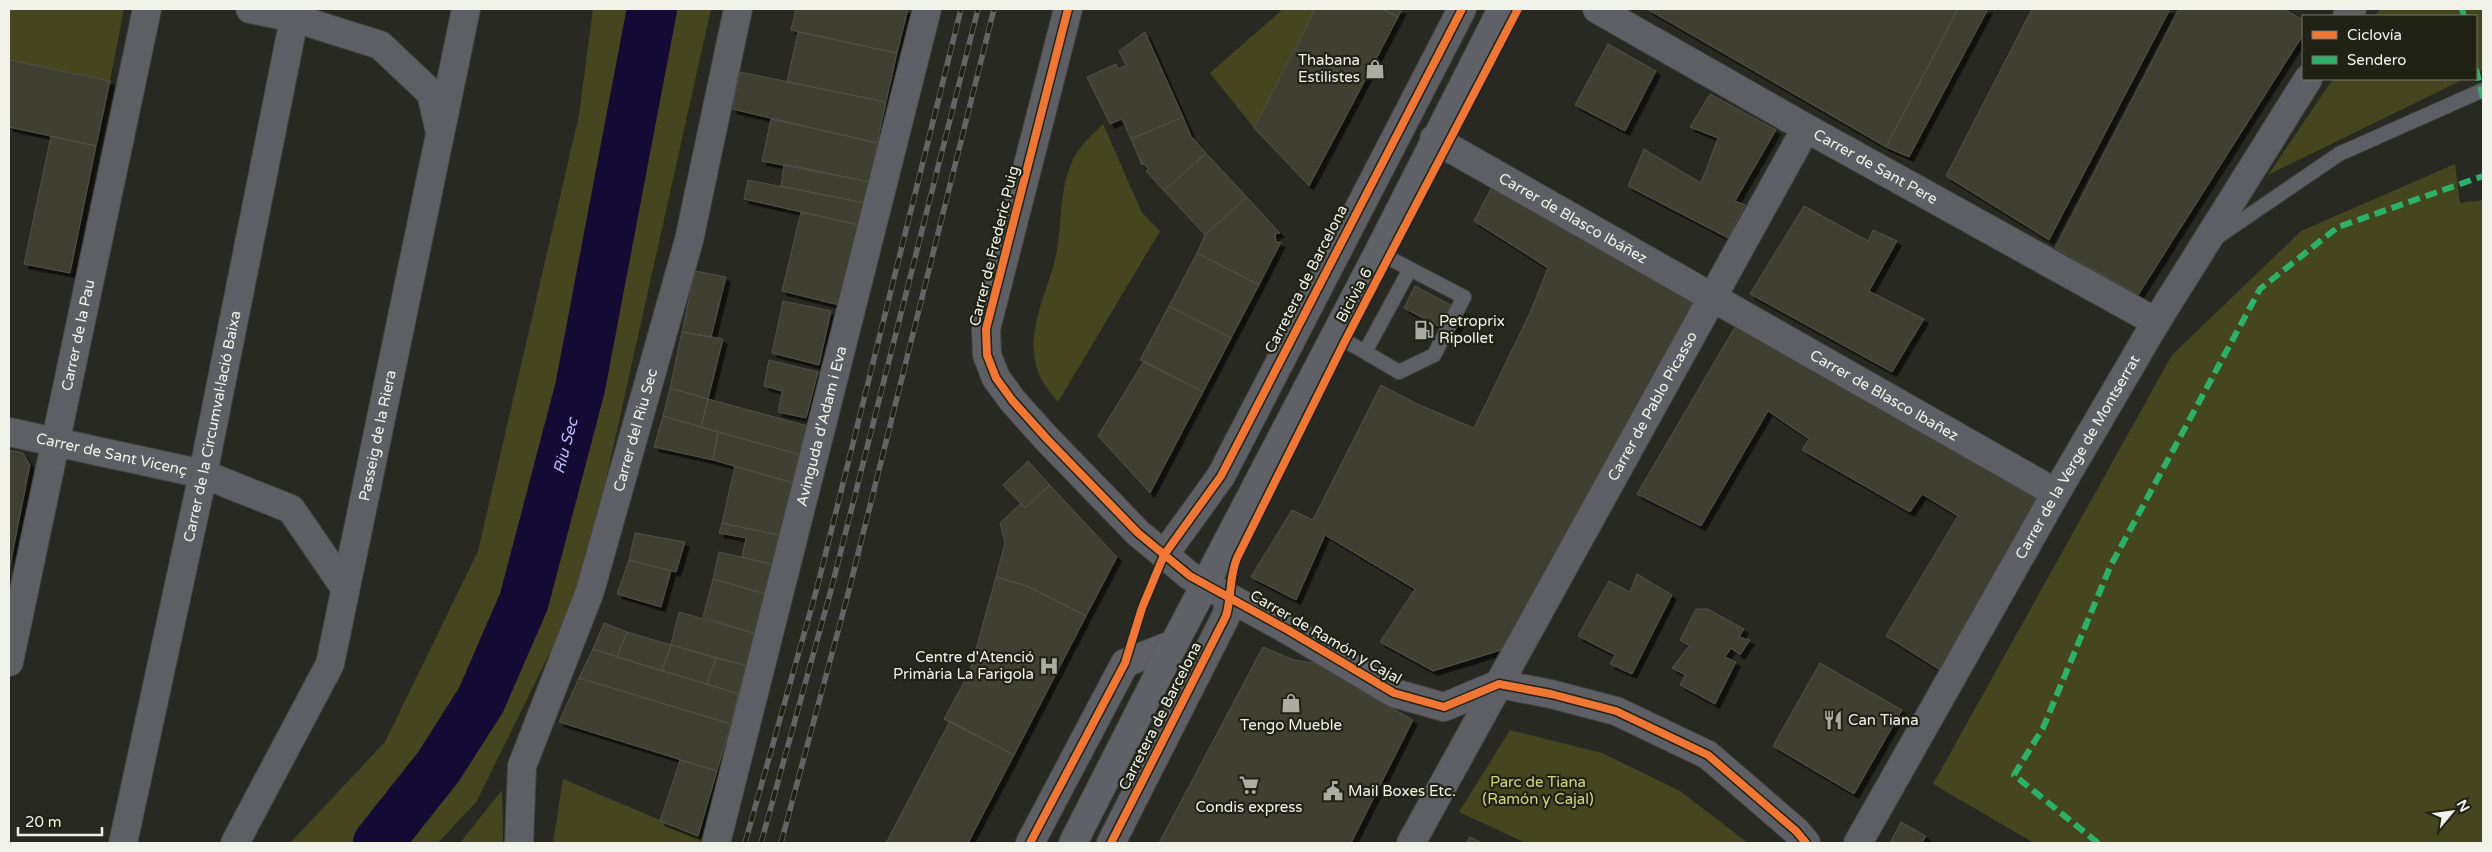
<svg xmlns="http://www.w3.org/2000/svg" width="2492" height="852" viewBox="0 0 2492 852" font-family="'Varela Round',sans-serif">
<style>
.green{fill:#454620}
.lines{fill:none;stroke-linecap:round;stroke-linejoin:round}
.river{stroke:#140b34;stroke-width:50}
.building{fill:#3f4030;stroke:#50514c;filter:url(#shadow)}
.service-casing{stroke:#43443f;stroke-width:16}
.minor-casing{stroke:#43443f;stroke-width:30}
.secondary-casing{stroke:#43443f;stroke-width:30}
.service{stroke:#5e5f65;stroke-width:14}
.minor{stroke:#5e5f65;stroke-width:28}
.secondary{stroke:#606067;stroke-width:28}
.rail-casing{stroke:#646464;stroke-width:5.5}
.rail{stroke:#212216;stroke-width:4;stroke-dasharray:11;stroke-linecap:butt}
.quiet{stroke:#2db169;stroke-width:6;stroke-dasharray:12 6;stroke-linecap:butt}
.cycleway-casing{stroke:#212216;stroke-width:11}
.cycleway{stroke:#f07635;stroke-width:8}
.labels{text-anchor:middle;stroke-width:4.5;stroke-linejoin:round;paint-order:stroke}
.poi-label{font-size:15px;fill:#f1f2ea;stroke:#212216;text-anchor:start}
.street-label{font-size:15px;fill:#f1f2ea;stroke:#212216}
.park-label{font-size:15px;fill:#d2d77e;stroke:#212216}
.water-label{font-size:16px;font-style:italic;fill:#bcbafb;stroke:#212216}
</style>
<defs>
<filter id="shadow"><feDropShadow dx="4.5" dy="4.5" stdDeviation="0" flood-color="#0009"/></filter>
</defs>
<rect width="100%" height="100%" fill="#282922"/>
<path class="green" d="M9,9H124L110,81L9,60Z
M593,9H711L582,587L477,801L438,843H290L385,742L478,551L579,115Z
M1283,9H1315L1254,128L1210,73Z
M2380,9H2483V70L2476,73V16H2374Z
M2333,79H2464L2268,175Z
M1103,124L1142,213L1160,231L1058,402C1045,387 1035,373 1034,352C1031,315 1053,281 1058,244C1062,217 1060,188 1072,162C1079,146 1091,136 1103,124Z
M2455,164L2460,203L2483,200V843H2034L1933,784L2172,355L2301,231Z
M1510,730L1602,753L1680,791L1748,843H1526L1459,812Z
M563,779L698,836L704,840L703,843H553Z
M502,790L503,843H460Z"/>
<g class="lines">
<path class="river" id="s1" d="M378,843L439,766L481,700L524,601L580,388L652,9"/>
</g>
<path class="building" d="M796,9H908L897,53L791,30Z
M1315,9H1382L1398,17L1363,84L1295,49Z
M1382,9H1402L1398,17Z
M1647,9H1958L1886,147Z
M1958,9H1988L1909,157L1886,147Z
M2032,9H2170L2049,240L1946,176Z
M2179,9H2284L2303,20V35L2138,295L2055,248Z
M798,32L897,53L886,102L787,82Z
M1145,32L1183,117L1131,139L1122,119L1110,124L1087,77L1116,64L1118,69L1126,65L1119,51Z
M1608,44L1656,71L1625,131L1575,105Z
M1295,49L1363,84L1309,186L1254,128Z
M9,60L110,81L96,146L9,127Z
M740,72L886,102L877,143L732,109Z
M1710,94L1776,130L1735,201L1745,205L1728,238L1628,186L1644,149L1701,183L1718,138L1690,127Z
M1183,117L1191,136L1206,153L1164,191L1146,171L1148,169L1143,163L1142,165L1131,139Z
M771,119L877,143L870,182L762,161Z
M51,136L96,146L70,273L24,264Z
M1206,153L1247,197L1205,235L1164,191Z
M784,164L870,182L865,203L781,186Z
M748,180L865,203L859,225L744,199Z
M1493,185L1698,301L1501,650L1433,671L1380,642L1415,589L1325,535L1296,600L1251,577L1292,510L1313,520L1381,385L1417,404L1474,428L1530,313L1548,268L1474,221Z
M1247,197L1280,233L1275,234L1276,242H1281L1259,285L1197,253L1205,235Z
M1804,206L1868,241L1873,230L1897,241L1869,291L1924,319L1892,372L1750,294Z
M801,212L859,225L839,305L782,291Z
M1197,253L1259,285L1231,338L1169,306Z
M695,271L726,277L711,337L682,332Z
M1415,286L1464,312L1453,334L1404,308Z
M783,301L831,311L819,365L772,353Z
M1169,306L1231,338L1203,392L1140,360Z
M1738,322L2041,495L1940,670L1886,636L1958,516L1922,494L1910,512L1802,450L1809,439L1768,411L1701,526L1637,494Z
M682,332L723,339L708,399L670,388Z
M769,360L818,372L806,418L778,412L782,391L764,386Z
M1144,361L1203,392L1150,493L1098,436Z
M670,388L708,399L701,427L663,416Z
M708,399L811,427L801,455L701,427Z
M663,416L718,432L713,460L654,447Z
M718,432L801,455L793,483L713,460Z
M9,450L23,453L30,465L9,570Z
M1028,461L1050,485L1025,508L1003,485Z
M735,466L793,483L783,536L722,523Z
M1050,485L1117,557L1086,616L1027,586L996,577L1005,543L1000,523L1021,503L1025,508Z
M722,523L783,536L775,565L742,557L746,538L719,533Z
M635,533L685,542L676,572L629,560Z
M719,552L775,565L769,595L713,579Z
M629,560L671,571L661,607L617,594Z
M1637,574L1672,595L1632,674L1610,664L1615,655L1578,636L1609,581L1630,592Z
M996,577L1027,586L1086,616L1014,755L944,719L970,671Z
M713,579L769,595L757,634L703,617Z
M1696,609H1708L1744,629L1739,637L1750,640L1740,655L1731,648L1725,657L1736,662L1715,704L1680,685L1685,675L1672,668L1689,646L1680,640Z
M679,612L757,634L748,666L671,645Z
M604,623L627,632L617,657L593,649Z
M627,632L671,645L662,671L617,657Z
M671,645L716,658L707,684L662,671Z
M1263,647L1294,660L1319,664L1348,678L1361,691L1413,720L1351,843H1159Z
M593,649L738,694L731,724L579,678Z
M716,658L748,666L738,694L707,684Z
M1820,663L1902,710L1854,794L1773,746Z
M579,678L731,724L717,771L559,722Z
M950,721L1014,755L968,843H886Z
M680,760L717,771L698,836L660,821Z
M1901,822L1926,836L1922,843H1890Z
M1470,837L1482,843H1466Z"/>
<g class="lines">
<defs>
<path id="service" d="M2216,238L2339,154L2483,90
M1335,335L1365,352L1410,269L1378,252
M1365,352L1399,372L1434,355L1464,297L1410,269"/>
<g id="minor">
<path d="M250,9L294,18L380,45L431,93L439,128"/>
<path d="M1068,9L986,329L987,355L996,378L1012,400L1047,439L1138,533L1190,576L1288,630L1394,693L1444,707L1499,684L1551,694L1616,711L1708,755L1796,831L1806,843"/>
<path id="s2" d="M1597,9L1806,128L2156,322"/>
<path d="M2347,16L2352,9"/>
<path id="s3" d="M1434,139L2056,493"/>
<path id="s4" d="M9,432L203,474L291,509L345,588"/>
<path d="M1164,555L1221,476L1462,9"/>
<path id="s5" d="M9,662L147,9"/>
<path id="s6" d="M123,843L203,474L296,9"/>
<path id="s7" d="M235,843L330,664L466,9"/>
<path id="s8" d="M519,843L522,766L590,591L689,240L738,9"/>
<path id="s9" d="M716,843L927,9"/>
<path d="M1030,843L1125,663L1174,644"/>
<path d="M1111,843L1226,616L1231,599"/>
<path id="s10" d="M1411,843L1806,128"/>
<path id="s11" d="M1858,843L2056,493L2156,322L2308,79"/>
</g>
<path id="secondary" d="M1073,843L1174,644L1376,257L1502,9"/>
</defs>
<use href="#service" class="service-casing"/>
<use href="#minor" class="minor-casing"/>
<use href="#secondary" class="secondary-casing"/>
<use href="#service" class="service"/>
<use href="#minor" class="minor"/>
<use href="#secondary" class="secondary"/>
<defs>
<path id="rail" d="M745,843L817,588L961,9
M761,843L831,590L978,9
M781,843L848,594L994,9"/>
</defs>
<use href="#rail" class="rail-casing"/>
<use href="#rail" class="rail"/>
<path class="quiet" d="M2462,9L2464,16
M2476,69L2483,98
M2098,843L2014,775L2043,728L2110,567L2260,289L2338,227L2483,176"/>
<defs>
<path id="cycleway" d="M1068,9L986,329L987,355L996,378L1012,400L1047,439L1138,533L1190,576L1288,630L1394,693L1444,707L1499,684L1551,694L1616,711L1708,755L1796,831L1806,843
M1030,843L1125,663L1142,608L1164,555L1221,476L1462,9
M1111,843L1226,616C1232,596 1229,577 1237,558L1345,341L1518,9"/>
</defs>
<use href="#cycleway" class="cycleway-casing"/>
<use href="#cycleway" class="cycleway"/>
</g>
<defs>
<symbol id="shop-bare" viewBox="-9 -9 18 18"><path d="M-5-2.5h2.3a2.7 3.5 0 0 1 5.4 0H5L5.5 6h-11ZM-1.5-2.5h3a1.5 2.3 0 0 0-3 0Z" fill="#abaca4" stroke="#212216" stroke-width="2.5" paint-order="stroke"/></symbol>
<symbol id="fuel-bare" viewBox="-9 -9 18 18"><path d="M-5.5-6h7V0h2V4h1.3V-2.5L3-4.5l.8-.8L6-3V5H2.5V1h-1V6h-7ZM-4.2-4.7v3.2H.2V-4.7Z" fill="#abaca4" stroke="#212216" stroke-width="2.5" paint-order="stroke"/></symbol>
<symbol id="hospital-bare" viewBox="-9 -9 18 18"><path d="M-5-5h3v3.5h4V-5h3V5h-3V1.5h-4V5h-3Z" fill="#abaca4" stroke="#212216" stroke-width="2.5" paint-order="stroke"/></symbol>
<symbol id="restaurant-bare" viewBox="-9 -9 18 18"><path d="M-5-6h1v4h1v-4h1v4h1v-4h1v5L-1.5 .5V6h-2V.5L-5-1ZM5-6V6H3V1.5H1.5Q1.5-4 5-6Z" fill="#abaca4" stroke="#212216" stroke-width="2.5" paint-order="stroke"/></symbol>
<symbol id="supermarket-bare" viewBox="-9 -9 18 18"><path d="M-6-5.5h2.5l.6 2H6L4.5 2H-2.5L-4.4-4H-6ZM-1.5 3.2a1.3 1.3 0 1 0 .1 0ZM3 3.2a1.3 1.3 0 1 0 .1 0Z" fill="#abaca4" stroke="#212216" stroke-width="2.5" paint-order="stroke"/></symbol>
<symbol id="civic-bare" viewBox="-9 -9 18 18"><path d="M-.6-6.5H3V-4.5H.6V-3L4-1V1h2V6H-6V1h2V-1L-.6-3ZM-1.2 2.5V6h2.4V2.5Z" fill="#abaca4" stroke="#212216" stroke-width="2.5" paint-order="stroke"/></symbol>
</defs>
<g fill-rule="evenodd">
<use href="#shop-bare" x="1361" y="55" width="28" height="28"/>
<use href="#fuel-bare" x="1410" y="316" width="28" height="28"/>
<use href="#hospital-bare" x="1035" y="652" width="28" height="28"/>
<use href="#shop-bare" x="1277" y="689" width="28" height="28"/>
<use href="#restaurant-bare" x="1819" y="706" width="28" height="28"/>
<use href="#supermarket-bare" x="1235" y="771" width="28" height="28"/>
<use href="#civic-bare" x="1319" y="777" width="28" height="28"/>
</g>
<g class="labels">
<g class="poi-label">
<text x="1360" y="65" text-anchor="end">Thabana<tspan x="1360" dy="17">Estilistes</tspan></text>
<text x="1439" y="326">Petroprix<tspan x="1439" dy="17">Ripollet</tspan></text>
<text x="1034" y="662" text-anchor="end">Centre d'Atenció<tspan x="1034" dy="17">Primària La Farigola</tspan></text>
<text x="1848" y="725">Can Tiana</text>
<text x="1291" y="730" text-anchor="middle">Tengo Mueble</text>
<text x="1348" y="796">Mail Boxes Etc.</text>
<text x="1249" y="812" text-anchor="middle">Condis express</text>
</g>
<g class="street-label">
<text dy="5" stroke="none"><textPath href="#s2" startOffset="320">Carrer de Sant Pere</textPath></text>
<text dy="5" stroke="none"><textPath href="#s3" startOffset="160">Carrer de Blasco Ibáñez</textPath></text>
<text transform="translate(994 246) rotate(-76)" y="5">Carrer de Frederic Puig</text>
<text transform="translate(1306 279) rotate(-63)" y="5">Carretera de Barcelona</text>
<text transform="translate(1354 295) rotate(-62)" y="5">Bicivia 6</text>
<text dy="5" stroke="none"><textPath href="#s5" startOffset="334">Carrer de la Pau</textPath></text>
<text dy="5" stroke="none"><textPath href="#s3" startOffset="518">Carrer de Blasco Ibañez</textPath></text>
<text dy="5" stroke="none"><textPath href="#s10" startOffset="499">Carrer de Pablo Picasso</textPath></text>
<text dy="5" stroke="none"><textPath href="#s9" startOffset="430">Avinguda d'Adam i Eva</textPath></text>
<text dy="5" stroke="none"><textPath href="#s6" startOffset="426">Carrer de la Circumval·lació Baixa</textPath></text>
<text dy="5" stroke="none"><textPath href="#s8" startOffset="432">Carrer del Riu Sec</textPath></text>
<text dy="5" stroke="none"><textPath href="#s7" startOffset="436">Passeig de la Riera</textPath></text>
<text dy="5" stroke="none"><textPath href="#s4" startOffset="105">Carrer de Sant Vicenç</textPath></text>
<text dy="5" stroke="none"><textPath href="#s11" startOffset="444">Carrer de la Verge de Montserrat</textPath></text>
<text transform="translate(1326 637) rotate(30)" y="5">Carrer de Ramón y Cajal</text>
<text transform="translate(1160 716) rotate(-63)" y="5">Carretera de Barcelona</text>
</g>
<g class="park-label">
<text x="1538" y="787">Parc de Tiana<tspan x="1538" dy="17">(Ramón y Cajal)</tspan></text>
</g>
<g class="water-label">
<text dy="6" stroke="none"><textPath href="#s1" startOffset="445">Riu Sec</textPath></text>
</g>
</g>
<rect width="2492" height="852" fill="none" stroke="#f1f2ea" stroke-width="20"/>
<rect x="2302" y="15" width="175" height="65" fill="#212216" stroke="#74756b"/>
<rect x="2312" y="31" width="25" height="8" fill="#f07635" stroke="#74756b"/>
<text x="2347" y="40" font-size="15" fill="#f1f2ea">Ciclovía</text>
<rect x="2312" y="56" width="25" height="8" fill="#2db169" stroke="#74756b"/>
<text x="2347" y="65" font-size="15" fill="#f1f2ea">Sendero</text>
<g transform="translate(2452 812) rotate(61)" stroke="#212216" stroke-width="4" paint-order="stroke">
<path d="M0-4L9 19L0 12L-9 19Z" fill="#f1f2ea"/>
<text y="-8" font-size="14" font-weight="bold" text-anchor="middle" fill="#f1f2ea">N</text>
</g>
<path d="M18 827v8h84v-8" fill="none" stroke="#f1f2ea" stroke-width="2.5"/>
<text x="25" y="827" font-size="15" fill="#f1f2ea" stroke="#212216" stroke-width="4" paint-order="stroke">20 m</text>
</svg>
